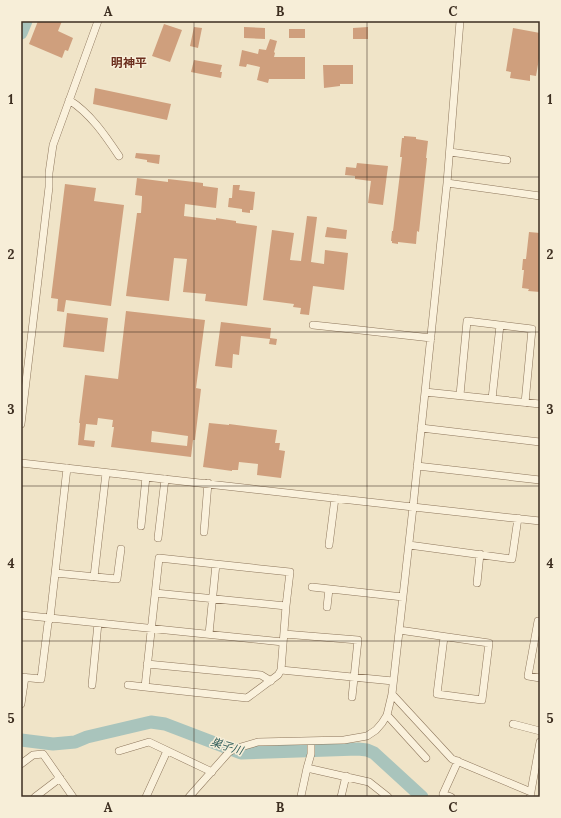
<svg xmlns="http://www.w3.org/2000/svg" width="561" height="818" viewBox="0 0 561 818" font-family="Lora,'Noto Sans JP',serif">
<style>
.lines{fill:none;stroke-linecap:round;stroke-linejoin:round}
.river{stroke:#a9c4bc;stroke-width:13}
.building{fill:#cf9f7d;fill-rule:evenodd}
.minor-casing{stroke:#8d765c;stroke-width:8}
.minor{stroke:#faf1dc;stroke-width:7}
.grid{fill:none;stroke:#3d2e20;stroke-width:1;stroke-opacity:0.55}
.labels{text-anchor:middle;stroke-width:3;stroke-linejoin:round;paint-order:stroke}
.water-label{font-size:11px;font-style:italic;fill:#2f5d5a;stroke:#f7eed8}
.quarter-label{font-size:12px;font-weight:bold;fill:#6b2e1e;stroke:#f7eed8}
.neatline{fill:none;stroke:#3d2e20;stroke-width:1.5}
.grid-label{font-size:13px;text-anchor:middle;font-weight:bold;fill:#3d2e20}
</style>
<rect width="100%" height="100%" fill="#f0e4c8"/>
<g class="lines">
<path class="river" d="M21,33L26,21
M21,740L53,744L75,742L87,737L151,722L165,724L241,753L358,749L367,750L374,753L422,797"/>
</g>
<path class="building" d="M38,21H62L58,31L73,38L68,51L65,50L62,58L29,44Z
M164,24L182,30L170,62L152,56Z
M194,27L202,28L198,48L190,46Z
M244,27L265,28V39L244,38Z
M368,27V39H353V28Z
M513,28L540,33V53L536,76L530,75V81L510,78L511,72L506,71Z
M289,29H305V38H289Z
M270,39L277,41L274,52L275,53L274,57H305V79H269L268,83L257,80L260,67L247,64L246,67L239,66L242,50L258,54L259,49L266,50Z
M194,60L222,65L220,72H222L221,78L191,72Z
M323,65H353V84H340V86L324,88Z
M95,88L171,104L167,120L93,104Z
M404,136L416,137V139L428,141L426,158H427L419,232L417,231L416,244L398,242V244L392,243V241H391L392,231H393L402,157H400L402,138H404Z
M136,153L160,155L159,164L147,162V160L135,158Z
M357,163L388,166L383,205L368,203L371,181L355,179V176L345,175L346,167L356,168Z
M137,178L168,182V179L203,183V186L218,188L216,208L185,204L184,216L216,220V218L236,221V223L257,226L247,306L205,301L206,294L183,292L187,259L174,258L169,301L126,296L137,213H141L142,199V196L135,195Z
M65,184L96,188L94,201L124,205L111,306L66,300L64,312L57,311L58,299L51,298Z
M233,185H240L239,190L255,192L253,210H250V213L242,212V209L228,207L229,198H232Z
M307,216L317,217L311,262L324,264L325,250L348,253L344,290L313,286L309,315L300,314L301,308L293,307L294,304L263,300L272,230L294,233L290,260L301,261Z
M327,227L347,230L346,239L325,237Z
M529,232L540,233V292L528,291L529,289L522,288L524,270H522L523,259H526Z
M126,311L205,320L196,388L201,389L195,440H193L191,457L111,447L114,427H112L113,420L98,418L97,425L86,424L84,440L95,441L94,447L78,445L80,423H79L85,375L118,379ZM152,431L188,436L187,446L151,442Z
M67,313L108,318L104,352L63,347Z
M221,322L271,328L270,338L277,339L276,345L269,344L270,339L241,336L239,355L233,354L232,368L215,366Z
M209,423L229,425V424L277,430L275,443H280L279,450L285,451L281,478L257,475L258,464L239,462L238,470H232V471L203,467Z"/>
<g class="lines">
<defs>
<path id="minor" d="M460,21L447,183L425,392L413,507L540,521
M69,100C90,113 105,135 119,156
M450,152L507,160
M447,183L540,196
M313,325L351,329L431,338
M425,392L540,404
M460,395L467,321L532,329L525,403
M492,399L500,325
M21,424L49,187V173L53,145L98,21
M421,428L540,442
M21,463L413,507L392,694L387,715L382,723L376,730L367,736L344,740L258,742L234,749L229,752L189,797
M417,466L540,480
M141,526L146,477
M204,532L208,483
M158,538L165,479
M329,545L335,498
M409,545L512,559L518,518
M159,558L290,572L286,606L281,670L278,675L247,698L145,687Z
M55,573L117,579L121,549
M94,577L106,473
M477,583L480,554
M312,587L403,597
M155,593L286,606
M327,607L329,589
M21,615L283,642
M540,621H538L528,676L540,678
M399,630L489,643L482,700L437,694L444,637
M209,634L216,564
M284,634L358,640L352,697
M147,664L261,675L271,681
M281,670L393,681
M21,677L41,679L48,623L50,618L67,468
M92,685L98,623
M128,685L145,687
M392,694L452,759L531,792
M21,704L25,677
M387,715L426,758
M513,724L540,731
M311,741V754L307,768L369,782L388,797
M119,751L149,742L212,772
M21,764L33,755L43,754L73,797
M301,796L307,768
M35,797L60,778
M146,797L167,751
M341,797L346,776
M451,797L443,794L458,761
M530,797L540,742"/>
</defs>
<use href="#minor" class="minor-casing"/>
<use href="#minor" class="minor"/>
</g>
<path class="grid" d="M194,21V797M367,21V797M21,177H540M21,332H540M21,486H540M21,641H540"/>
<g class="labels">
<g class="water-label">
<text transform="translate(227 746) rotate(17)" y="4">巣子川</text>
</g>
<g class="quarter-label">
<text x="129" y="67">明神平</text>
</g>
</g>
<rect width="561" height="818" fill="none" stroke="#f7eed8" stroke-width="44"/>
<rect x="22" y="22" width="517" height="774" class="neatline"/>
<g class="grid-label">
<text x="108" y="16">A</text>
<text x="280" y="16">B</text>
<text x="453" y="16">C</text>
<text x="11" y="104">1</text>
<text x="550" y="104">1</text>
<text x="11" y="259">2</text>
<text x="550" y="259">2</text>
<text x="11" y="414">3</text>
<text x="550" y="414">3</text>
<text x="11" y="568">4</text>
<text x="550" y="568">4</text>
<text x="11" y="723">5</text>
<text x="550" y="723">5</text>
<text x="108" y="812">A</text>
<text x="280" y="812">B</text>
<text x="453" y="812">C</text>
</g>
</svg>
